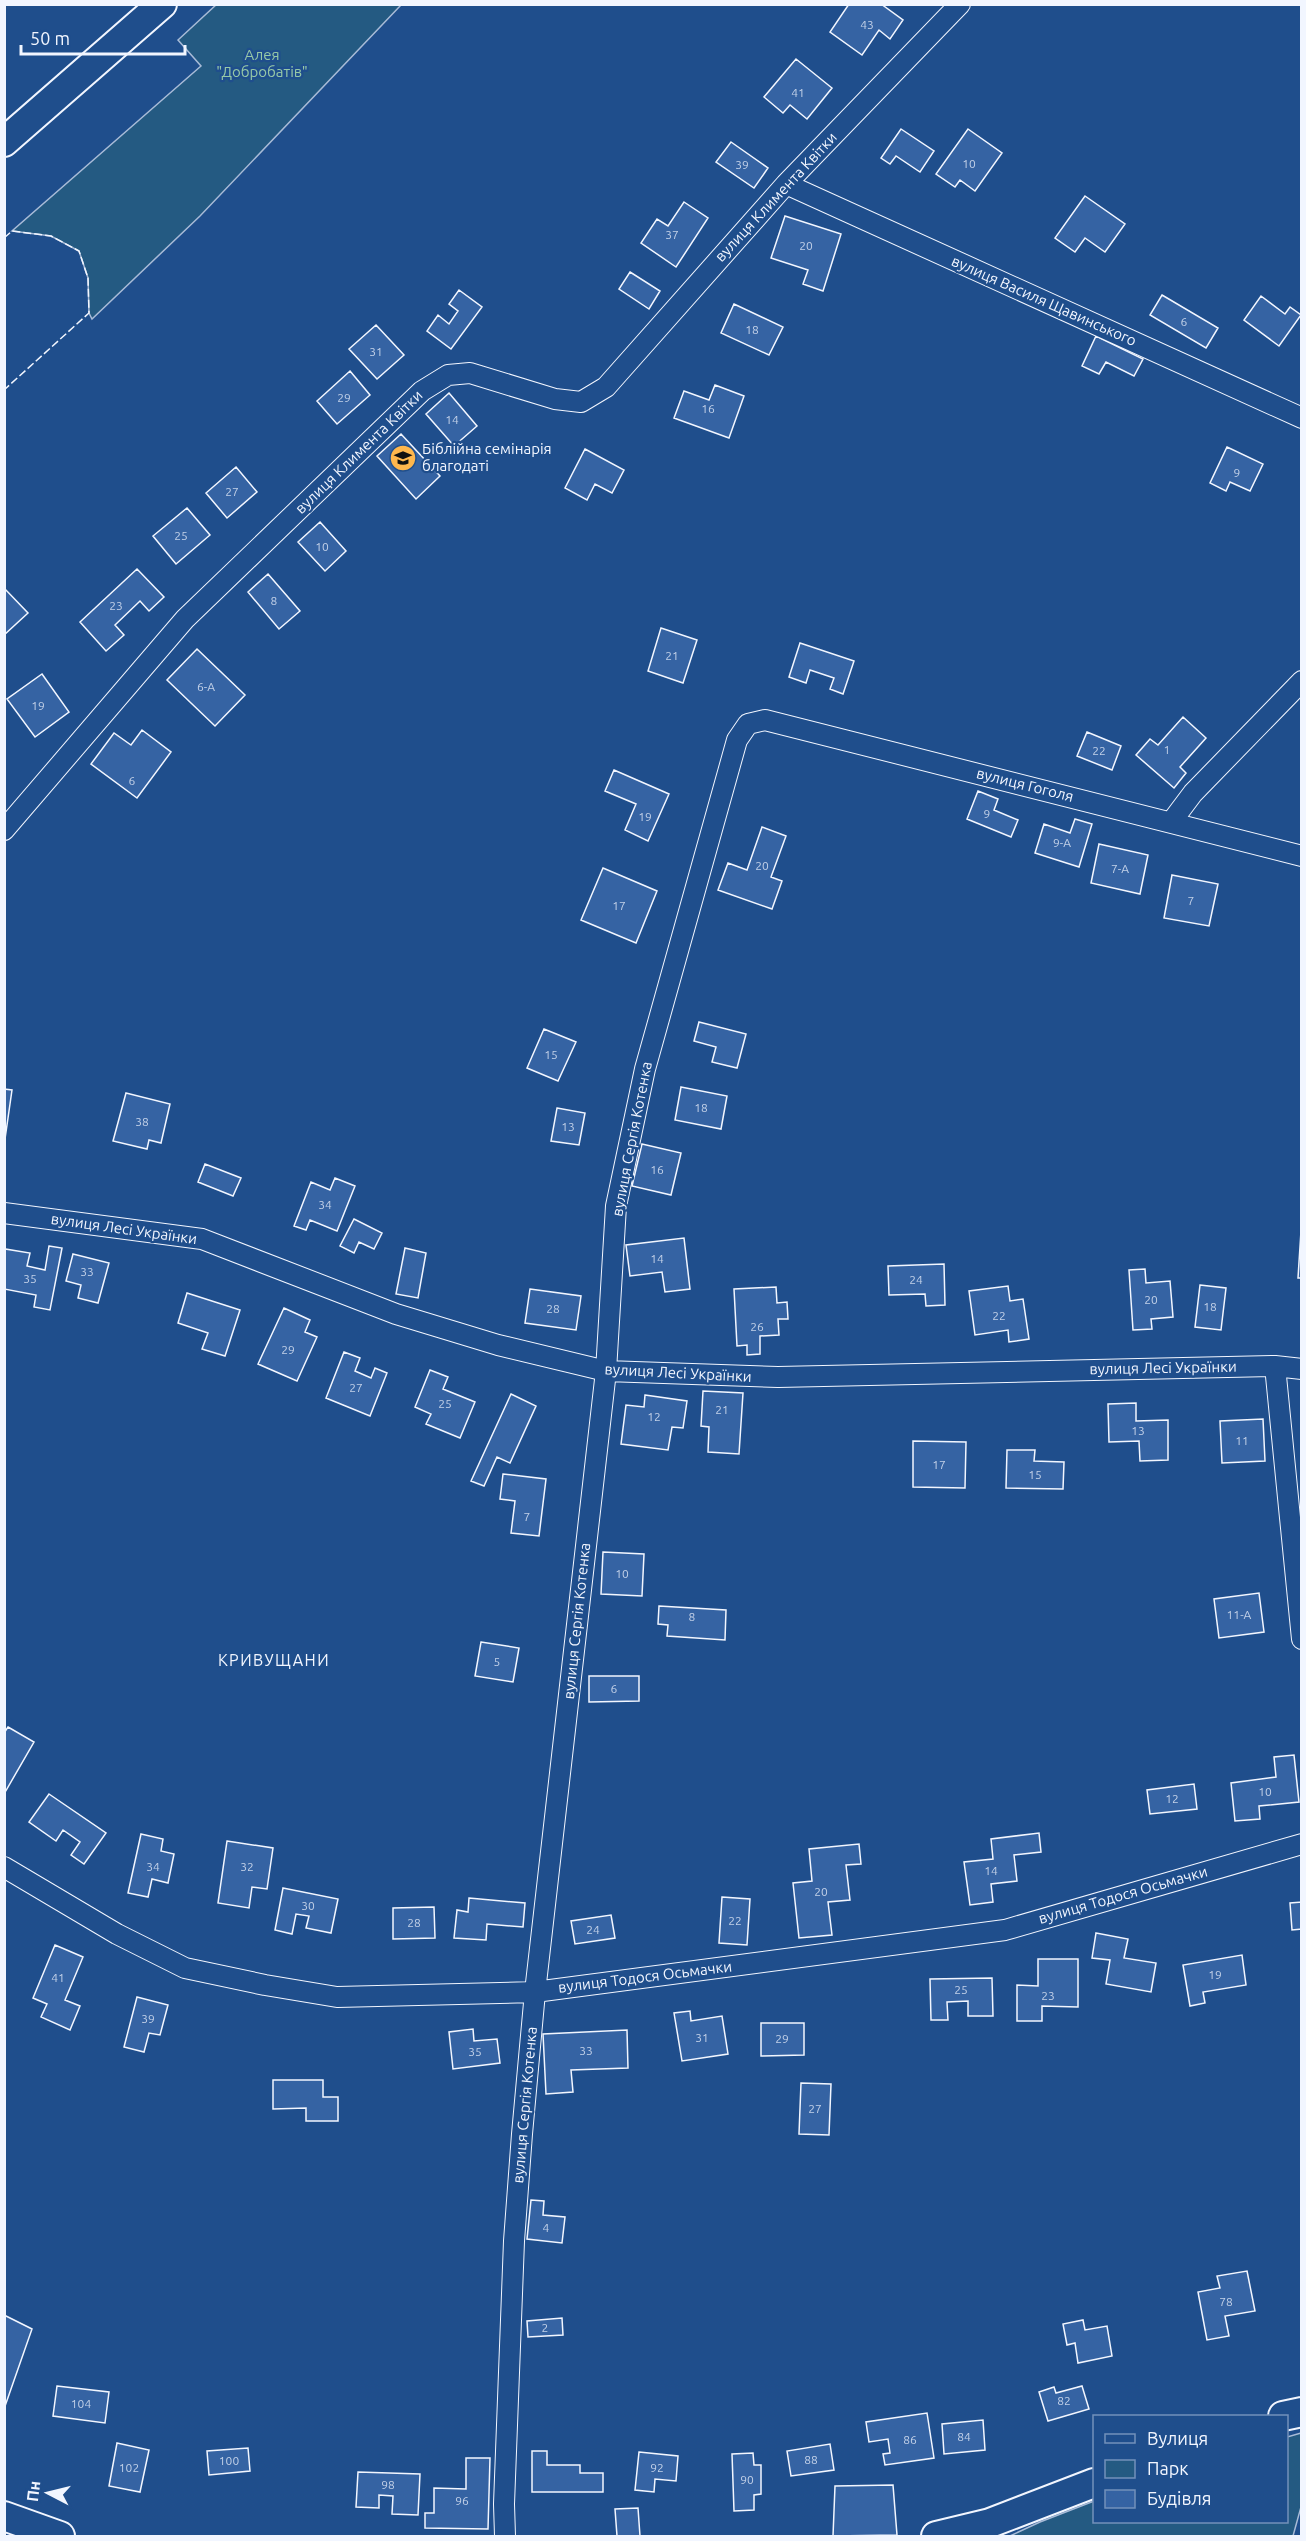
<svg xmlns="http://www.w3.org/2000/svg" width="1306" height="2541" viewBox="0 0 1306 2541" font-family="Ubuntu,sans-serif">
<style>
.green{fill:#245a82;stroke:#a8bbd7;stroke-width:1.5}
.building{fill:#3563a3;stroke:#f2f6ff;stroke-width:1.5}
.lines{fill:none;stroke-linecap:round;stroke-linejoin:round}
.street-casing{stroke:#f2f6ff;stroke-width:22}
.secondary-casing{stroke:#f2f6ff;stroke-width:32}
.street{stroke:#1f4e8c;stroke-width:20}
.secondary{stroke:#1f4e8c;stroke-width:28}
.fence{stroke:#f2f6ff;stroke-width:1.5;stroke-dasharray:8 3;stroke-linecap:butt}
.labels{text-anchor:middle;stroke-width:4.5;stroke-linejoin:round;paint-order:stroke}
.number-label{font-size:12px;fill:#c3d1e8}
.park-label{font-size:15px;fill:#97c8a6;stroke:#1f4e8c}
.street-label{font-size:15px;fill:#f2f6ff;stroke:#1f4e8c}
.poi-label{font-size:15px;fill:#f2f6ff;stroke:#1f4e8c;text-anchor:start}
.neighbourhood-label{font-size:16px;letter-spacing:1.5px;fill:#f2f6ff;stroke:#1f4e8c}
</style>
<rect width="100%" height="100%" fill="#1f4e8c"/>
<path class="green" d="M217,4L401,5L200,216L92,319L89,313L88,278L79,251L51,236L12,231L201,66L178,40Z
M1301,2433V2507L1293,2536H1010L1040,2522L1094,2501V2522H1286L1287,2437Z"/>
<path class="building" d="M849,4H881L903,20L890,39L879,30L862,55L830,32Z
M796,59L832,88L807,119L790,105L783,113L764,97Z
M901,129L934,151L920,172L896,156L890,164L881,158Z
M968,129L1002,153L975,191L960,180L955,187L936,174Z
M731,142L768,168L754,188L716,162Z
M1085,196L1125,224L1105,252L1085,238L1075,252L1055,238Z
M684,202L708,218L676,267L641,243L657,219L668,226Z
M785,216L841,234L823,291L803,284L808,270L771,258Z
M630,272L660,291L649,309L619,289Z
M459,290L482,307L451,349L427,331L438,315L449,324L458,311L449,304Z
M1162,295L1218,328L1206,348L1150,315Z
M1261,296L1285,314L1290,307L1301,315L1279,346L1244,320Z
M734,304L783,327L769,355L721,333Z
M376,325L404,355L377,379L349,349Z
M1096,336L1143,359L1134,376L1106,362L1099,374L1082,366Z
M350,371L370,395L337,424L317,401Z
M715,385L744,396L729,438L674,418L684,391L709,400Z
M449,393L477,426L454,446L426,414Z
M401,434L440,476L416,499L377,456Z
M1227,447L1263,464L1250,491L1230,482L1226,491L1210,483Z
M585,449L624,470L612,493L595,484L587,500L565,488Z
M236,467L257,492L227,518L206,493Z
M187,508L210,535L176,564L153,536Z
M320,522L346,551L325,571L298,542Z
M137,569L164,597L149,611L140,601L115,625L124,635L106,651L80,622Z
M268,574L300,611L279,629L248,592Z
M4,588L28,613L4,635Z
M661,628L697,640L683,683L648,671Z
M800,643L854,661L843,694L830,689L834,678L810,670L806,683L789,677Z
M197,649L245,695L215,726L167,680Z
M42,674L69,712L35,737L7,699Z
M1183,717L1206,738L1180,767L1186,773L1174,788L1136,755L1150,739L1158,745Z
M142,730L171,752L137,798L91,764L114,733L131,745Z
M1087,732L1121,746L1112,770L1077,756Z
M614,770L669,794L648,841L625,830L636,804L605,791Z
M978,791L998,799L994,810L1018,820L1011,837L967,819Z
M1075,819L1092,824L1079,867L1035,853L1044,824L1070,833Z
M762,827L786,836L771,877L782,881L772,909L718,890L728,863L747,870Z
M1099,844L1148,855L1140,894L1091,883Z
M603,868L657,891L636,943L581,920Z
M1172,875L1218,884L1209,926L1164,918Z
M699,1022L746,1034L737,1068L712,1062L716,1047L694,1041Z
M544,1029L576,1042L558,1081L527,1068Z
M681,1087L727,1096L721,1129L675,1120Z
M4,1089L12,1090L5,1139L4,1138Z
M126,1093L170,1104L161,1143L149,1140L147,1149L113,1141Z
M557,1108L585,1113L579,1145L551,1141Z
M642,1144L681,1153L671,1195L632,1186Z
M205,1164L241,1178L233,1196L198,1182Z
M335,1178L355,1186L337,1231L310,1220L306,1230L294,1226L311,1182L330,1190Z
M354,1219L382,1233L374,1249L359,1242L354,1253L340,1246Z
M1301,1231H1302V1278H1298Z
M684,1238L690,1289L665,1292L662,1272L630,1276L626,1245Z
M49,1246L62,1248L50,1310L34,1307L36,1295L4,1289L5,1249L30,1253L27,1266L45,1270Z
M405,1248L426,1253L418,1298L396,1294Z
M73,1254L109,1263L98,1303L78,1298L81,1285L66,1281Z
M944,1264L945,1305L926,1306L925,1294L889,1295L888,1266Z
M1145,1269L1146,1283L1170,1281L1173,1317L1151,1319L1152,1329L1133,1330L1129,1270Z
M1200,1285L1226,1288L1221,1330L1195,1327Z
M1008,1286L1010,1301L1023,1299L1029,1339L1009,1342L1008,1330L975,1335L969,1291Z
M776,1287L777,1303L787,1302L788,1319H778L779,1335L760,1336V1354L747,1355V1345L737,1346L734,1289Z
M530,1289L581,1296L576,1330L525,1323Z
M187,1293L240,1310L225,1356L202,1349L208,1333L178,1323Z
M284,1308L310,1320L305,1332L317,1337L297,1381L258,1364Z
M344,1352L360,1358L355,1371L371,1378L375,1368L387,1373L370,1416L326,1398Z
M430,1370L448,1377L443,1389L475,1402L460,1438L426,1424L431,1414L415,1407Z
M703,1391L743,1393L739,1454L708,1452L709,1427L701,1426Z
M511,1394L536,1406L510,1463L497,1457L484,1486L471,1481Z
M645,1395L687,1401L683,1428L672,1427L668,1450L621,1444L626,1405L644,1407Z
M1136,1403V1421L1168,1420V1460L1140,1461L1139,1441L1109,1442L1108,1404Z
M1263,1419L1265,1461L1222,1463L1220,1421Z
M913,1441L966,1442L965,1488L913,1487Z
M1007,1450H1035L1034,1461L1064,1462L1063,1489L1006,1488Z
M503,1474L546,1479L539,1536L511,1533L515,1501L500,1499Z
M603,1552L644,1554L642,1596L601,1594Z
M1259,1593L1264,1632L1219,1638L1214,1599Z
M659,1606L726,1610L725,1640L667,1636L668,1625L658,1624Z
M481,1642L519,1648L513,1682L475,1676Z
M589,1676H639V1701L589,1702Z
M8,1727L34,1742L4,1794V1733Z
M1294,1755L1299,1802L1259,1806L1260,1819L1235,1821L1231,1783L1276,1777L1274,1757Z
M1194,1784L1197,1809L1150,1814L1147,1790Z
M49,1794L106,1833L84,1864L71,1855L80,1842L63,1830L56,1841L29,1822Z
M1039,1833L1041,1852L1014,1855L1017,1881L991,1884L993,1902L970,1905L964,1862L993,1859L991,1839Z
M141,1834L163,1839L161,1851L174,1854L168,1883L152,1879L148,1897L128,1893Z
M227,1841L273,1848L267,1889L252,1887L249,1908L218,1903Z
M859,1844L861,1864L846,1865L850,1900L828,1902L832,1935L799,1938L793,1883L812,1881L809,1849Z
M283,1888L338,1899L331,1933L306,1928L309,1916L296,1914L292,1934L275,1930Z
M722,1897L750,1899L747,1945L719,1943Z
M469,1898L525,1903L523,1927L487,1924L486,1940L454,1938L457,1910L468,1912Z
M1302,1902V1929L1292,1930L1290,1903Z
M434,1907L435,1938L393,1939V1908Z
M611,1915L615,1938L575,1944L571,1921Z
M1096,1933L1128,1939L1124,1958L1156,1963L1151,1992L1106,1984L1110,1960L1092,1958Z
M55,1945L83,1957L65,2000L80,2006L70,2030L41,2017L47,2004L33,1998Z
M1242,1955L1246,1985L1203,1992L1205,2003L1190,2006L1183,1965Z
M1038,1959H1078V2007L1042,2006V2021H1017V1985L1038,1986Z
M992,1978L993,2016H968V2001L947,2002L948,2020H931L930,1979Z
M137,1997L168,2005L160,2035L149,2033L144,2052L124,2047Z
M690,2011L691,2021L722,2016L728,2054L682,2061L674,2013Z
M761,2023H804V2055L761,2056Z
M473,2029L474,2041L497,2039L500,2063L453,2069L449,2032Z
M627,2030L628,2068L571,2070L573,2092L546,2094L543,2034Z
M273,2080H323V2097H338V2121H306V2108L273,2109Z
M801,2083L831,2084L829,2135L799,2134Z
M531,2200L544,2201L543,2215L565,2217L562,2243L527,2239Z
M1247,2271L1255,2311L1225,2316L1229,2336L1207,2340L1198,2292L1220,2288L1217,2276Z
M4,2315L32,2329L4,2409Z
M562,2318L563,2335L528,2337L527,2321Z
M1083,2320L1085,2330L1107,2326L1112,2356L1078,2363L1075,2343L1067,2345L1063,2324Z
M57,2386L109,2392L105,2423L53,2416Z
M1082,2386L1089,2409L1048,2421L1039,2392L1054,2387L1056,2393Z
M927,2413L934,2458L885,2465L883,2454L890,2453L888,2439L869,2442L866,2422Z
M983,2420L985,2450L944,2454L942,2424Z
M117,2443L149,2450L140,2492L109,2486Z
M830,2444L834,2470L791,2476L787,2451Z
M248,2448L250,2471L209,2475L207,2451Z
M532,2451H547V2465H580V2473H603V2492H532Z
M639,2452L678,2456L676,2481L655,2479L654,2492L635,2490Z
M753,2453L754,2465H761V2494L754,2495V2510L734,2511L732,2454Z
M466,2458H490L488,2529L425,2528V2513H434V2488L466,2489Z
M358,2472L420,2474L418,2515L392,2514L393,2496L379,2495V2508L356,2507Z
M893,2485L897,2535L833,2536L835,2486Z
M638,2508L640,2536H617L615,2509Z"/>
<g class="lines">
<defs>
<path id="street" d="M786,184L1302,418
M1172,821L1193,793L1302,681
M4,830L185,619L422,391L448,375L470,373L555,399L581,402L606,387L786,184L960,4
M4,1213L202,1239L396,1314L498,1345L606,1371L778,1377L1275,1366L1302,1369
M1275,1366L1302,1639
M4,1867L117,1934L185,1968L265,1985L337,1997L535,1992L1005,1930L1302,1844
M505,2536L504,2504L514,2241L522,2134L535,1992L606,1371L616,1206L645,1069L737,740L748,724L765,720L1302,856"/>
<path id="secondary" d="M4,142L162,4
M1283,2416L1302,2412
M4,2516L60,2536
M936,2536L990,2523L1094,2483"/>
</defs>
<use href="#street" class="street-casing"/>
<use href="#secondary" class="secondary-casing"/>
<use href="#street" class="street"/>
<use href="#secondary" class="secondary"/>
<path class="fence" d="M4,238L12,231L51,236L79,251L88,278L89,313L4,390"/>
</g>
<defs>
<symbol id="university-disc" viewBox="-11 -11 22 22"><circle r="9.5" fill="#ffb74d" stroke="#1f4e8c"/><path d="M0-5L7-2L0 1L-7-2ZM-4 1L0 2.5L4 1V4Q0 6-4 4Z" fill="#111"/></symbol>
</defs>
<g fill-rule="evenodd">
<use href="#university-disc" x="388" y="443" width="30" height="30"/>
</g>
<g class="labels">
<g class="number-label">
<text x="867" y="29">43</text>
<text x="798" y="97">41</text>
<text x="969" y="168">10</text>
<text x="742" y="169">39</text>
<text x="672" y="239">37</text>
<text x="806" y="250">20</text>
<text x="1184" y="326">6</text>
<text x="752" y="334">18</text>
<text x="376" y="356">31</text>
<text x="344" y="402">29</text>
<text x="708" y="413">16</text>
<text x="452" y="424">14</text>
<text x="1237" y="477">9</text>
<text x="232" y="496">27</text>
<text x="181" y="540">25</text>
<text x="322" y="551">10</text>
<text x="274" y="605">8</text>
<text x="116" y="610">23</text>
<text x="672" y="660">21</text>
<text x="206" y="691">6-А</text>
<text x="38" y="710">19</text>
<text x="1167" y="754">1</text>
<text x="1099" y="755">22</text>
<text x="132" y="785">6</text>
<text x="987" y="818">9</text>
<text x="645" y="821">19</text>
<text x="1062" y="847">9-А</text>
<text x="762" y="870">20</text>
<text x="1120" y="873">7-А</text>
<text x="1191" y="905">7</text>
<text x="619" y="910">17</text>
<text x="551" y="1059">15</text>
<text x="701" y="1112">18</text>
<text x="142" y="1126">38</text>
<text x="568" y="1131">13</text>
<text x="657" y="1174">16</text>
<text x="325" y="1209">34</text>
<text x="657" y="1263">14</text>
<text x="87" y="1276">33</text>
<text x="30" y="1283">35</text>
<text x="916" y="1284">24</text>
<text x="1151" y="1304">20</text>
<text x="1210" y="1311">18</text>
<text x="553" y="1313">28</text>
<text x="999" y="1320">22</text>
<text x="757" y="1331">26</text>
<text x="288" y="1354">29</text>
<text x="356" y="1392">27</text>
<text x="445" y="1408">25</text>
<text x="722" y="1414">21</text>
<text x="654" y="1421">12</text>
<text x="1138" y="1435">13</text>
<text x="1242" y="1445">11</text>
<text x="939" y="1469">17</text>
<text x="1035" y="1479">15</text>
<text x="527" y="1521">7</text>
<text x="622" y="1578">10</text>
<text x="1239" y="1619">11-А</text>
<text x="692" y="1621">8</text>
<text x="497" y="1666">5</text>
<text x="614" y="1693">6</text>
<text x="1265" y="1796">10</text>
<text x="1172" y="1803">12</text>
<text x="153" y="1871">34</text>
<text x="247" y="1871">32</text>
<text x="991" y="1875">14</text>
<text x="821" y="1896">20</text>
<text x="308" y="1910">30</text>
<text x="735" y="1925">22</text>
<text x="414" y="1927">28</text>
<text x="593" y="1934">24</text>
<text x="1215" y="1979">19</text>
<text x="58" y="1982">41</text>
<text x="961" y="1994">25</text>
<text x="1048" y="2000">23</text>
<text x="148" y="2023">39</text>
<text x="702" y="2042">31</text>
<text x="782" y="2043">29</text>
<text x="586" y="2055">33</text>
<text x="475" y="2056">35</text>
<text x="815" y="2113">27</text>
<text x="546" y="2232">4</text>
<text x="1226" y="2306">78</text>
<text x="545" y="2332">2</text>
<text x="1064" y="2405">82</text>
<text x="81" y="2408">104</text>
<text x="964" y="2441">84</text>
<text x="910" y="2444">86</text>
<text x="811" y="2464">88</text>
<text x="229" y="2465">100</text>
<text x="129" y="2472">102</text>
<text x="657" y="2472">92</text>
<text x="747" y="2484">90</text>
<text x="388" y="2489">98</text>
<text x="462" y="2505">96</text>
</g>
<g class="park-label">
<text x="262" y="60">Алея<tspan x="262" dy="17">"Добробатів"</tspan></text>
</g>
<g class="street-label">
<text transform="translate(776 197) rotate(-47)" y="5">вулиця Климента Квітки</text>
<text transform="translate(1044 301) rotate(24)" y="5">вулиця Василя Щавинського</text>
<text transform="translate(359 452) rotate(-44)" y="5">вулиця Климента Квітки</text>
<text transform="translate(1025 785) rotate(14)" y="5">вулиця Гоголя</text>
<text transform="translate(632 1139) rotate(-79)" y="5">вулиця Сергія Котенка</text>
<text transform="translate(124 1229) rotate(8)" y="5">вулиця Лесі Українки</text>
<text transform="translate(1163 1368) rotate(-1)" y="5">вулиця Лесі Українки</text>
<text transform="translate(678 1373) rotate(3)" y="5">вулиця Лесі Українки</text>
<text transform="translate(577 1621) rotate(-84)" y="5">вулиця Сергія Котенка</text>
<text transform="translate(1123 1895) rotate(-16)" y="5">вулиця Тодося Осьмачки</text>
<text transform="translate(645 1977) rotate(-7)" y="5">вулиця Тодося Осьмачки</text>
<text transform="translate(525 2105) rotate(-85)" y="5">вулиця Сергія Котенка</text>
</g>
<g class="poi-label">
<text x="422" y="454">Біблійна семінарія<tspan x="422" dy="17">благодаті</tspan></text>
</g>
<g class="neighbourhood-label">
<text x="274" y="1666">КРИВУЩАНИ</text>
</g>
</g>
<rect width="1306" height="2541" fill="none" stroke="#f2f6ff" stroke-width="12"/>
<rect x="1093" y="2415" width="195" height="108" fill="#1f4e8c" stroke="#7391ba" stroke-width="1.5"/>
<rect x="1105" y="2434" width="30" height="9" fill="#1f4e8c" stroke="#7391ba" stroke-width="1.5"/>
<text x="1147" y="2445" font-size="18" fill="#f2f6ff">Вулиця</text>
<rect x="1105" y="2460" width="30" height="18" fill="#245a82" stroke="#7391ba" stroke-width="1.5"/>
<text x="1147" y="2475" font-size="18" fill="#f2f6ff">Парк</text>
<rect x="1105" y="2490" width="30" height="18" fill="#3563a3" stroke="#7391ba" stroke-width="1.5"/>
<text x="1147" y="2505" font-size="18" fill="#f2f6ff">Будівля</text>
<g transform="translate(48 2493) rotate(277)" stroke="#1f4e8c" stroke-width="4.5" paint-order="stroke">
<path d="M0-4.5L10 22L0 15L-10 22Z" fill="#f2f6ff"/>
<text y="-9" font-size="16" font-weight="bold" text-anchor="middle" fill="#f2f6ff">Пн</text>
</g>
<path d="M21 45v9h164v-9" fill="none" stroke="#f2f6ff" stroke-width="3"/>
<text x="30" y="45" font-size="18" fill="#f2f6ff" stroke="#1f4e8c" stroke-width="4.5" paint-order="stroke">50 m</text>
</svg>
